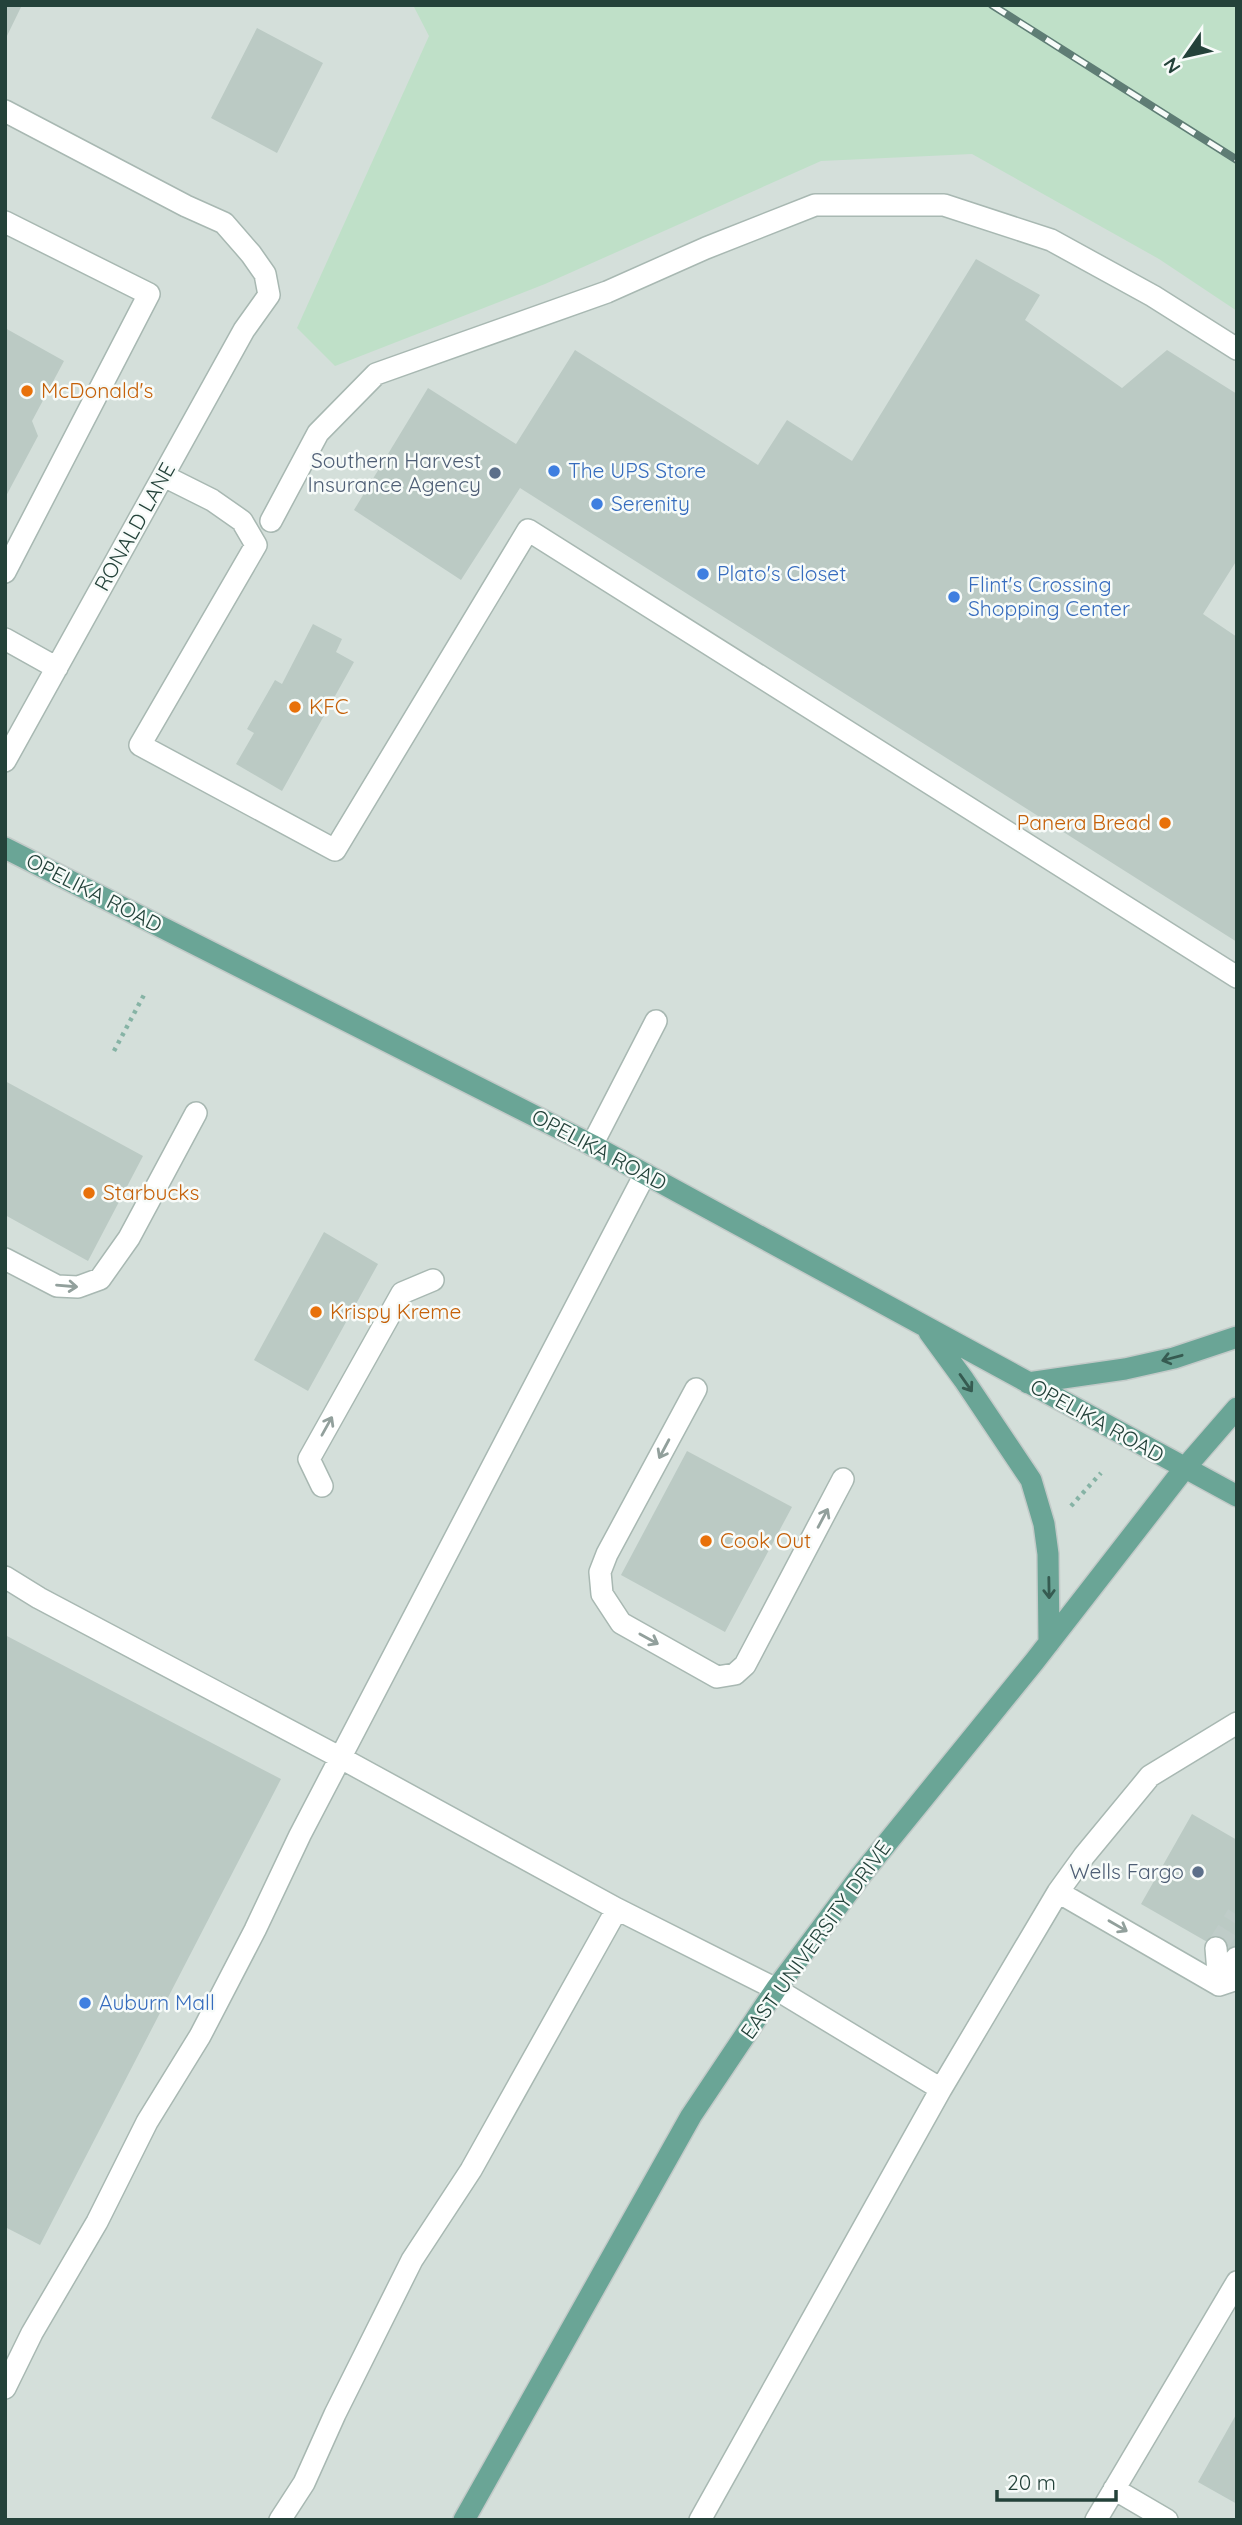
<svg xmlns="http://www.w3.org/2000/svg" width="1242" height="2525" viewBox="0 0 1242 2525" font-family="Quicksand,sans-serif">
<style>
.built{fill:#d4dfda}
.green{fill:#bfe0c8}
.building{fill:#bbcac4}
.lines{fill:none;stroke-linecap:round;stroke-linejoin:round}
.minor-tunnel{stroke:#bfccc8;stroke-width:21;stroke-dasharray:21 10;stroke-linecap:butt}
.minor-casing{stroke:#a8b8b2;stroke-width:24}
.major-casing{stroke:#c2cac8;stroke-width:24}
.path{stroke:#86b3a5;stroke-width:4.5;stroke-dasharray:3.5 5;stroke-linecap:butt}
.minor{stroke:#fff;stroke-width:21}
.major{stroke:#6aa596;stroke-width:21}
.rail-casing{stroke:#5f7d75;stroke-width:8}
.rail{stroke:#f7fbf9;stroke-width:5;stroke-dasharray:16;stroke-linecap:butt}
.oneway{stroke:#92a09c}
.oneway2{stroke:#365b51}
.food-dot{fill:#e8710a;stroke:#f7fbf9;stroke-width:2.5}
.shop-dot{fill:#3f7fe0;stroke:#f7fbf9;stroke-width:2.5}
.service-dot{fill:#5c6f8a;stroke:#f7fbf9;stroke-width:2.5}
.labels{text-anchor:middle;stroke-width:5;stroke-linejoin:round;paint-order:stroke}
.food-label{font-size:21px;fill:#c56008;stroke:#f7fbf9;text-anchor:start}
.service-label{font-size:21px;fill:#4e5e75;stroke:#f7fbf9;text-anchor:end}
.shop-label{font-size:21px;fill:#366cbe;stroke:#f7fbf9;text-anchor:start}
.street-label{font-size:21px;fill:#24423a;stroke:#f7fbf9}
</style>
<rect width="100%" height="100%" fill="#e6efeb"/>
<path class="built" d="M5,5H904L1237,213V2520H5Z"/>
<path class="green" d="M413,5H1237V311L1159,259L972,154L821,161L545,284L335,366L297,328L429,36Z"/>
<path class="building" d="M5,5H22L5,40Z
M257,28L323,63L277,153L211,118Z
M976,259L1040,295L1025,320L1122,388L1167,350L1237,394V560L1203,614L1237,637V942L520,488L461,580L354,510L428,388L516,444L575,350L758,465L787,420L852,461Z
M5,328L64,361L32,421L38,436L5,498Z
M313,624L342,639L336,652L354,662L282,791L236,764L254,733L247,729L275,680L282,684Z
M5,1081L143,1156L88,1261L5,1215Z
M324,1232L378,1264L308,1391L254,1360Z
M687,1451L792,1507L725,1632L621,1575Z
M5,1635L281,1779L40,2245L5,2227Z
M1192,1814L1237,1840V1959L1141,1904Z
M1237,2413V2504L1198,2482Z"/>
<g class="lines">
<path class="minor-tunnel" d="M1216,1948L1237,1915"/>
<defs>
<path id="minor" d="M5,111L186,206L224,223L251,254L265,274L269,295L244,330L5,761
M5,222L149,294L5,572
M164,476L212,500L242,521L256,545L140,745L335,850L528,530L1237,977
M271,521L318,433L376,374L607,292L706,248L815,205H944L1051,240L1153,296L1237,349
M5,639L57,668
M592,1145L656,1021
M5,1259L57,1286L78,1287L100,1279L129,1238L196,1113
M696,1389L607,1554L600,1572L602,1594L621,1623L717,1677L735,1674L745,1665L843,1479
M322,1486L309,1459L402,1293L433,1280
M5,1577L39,1598L341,1758L617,1909L776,1989L941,2089L1058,1892L1084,1856L1150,1776L1237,1723
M1058,1892L1219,1985L1237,1979
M1216,1948L1219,1985
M1219,1985L1236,1958
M5,2388L32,2333L97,2222L147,2122L200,2036L255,1930L300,1835L645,1174
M1114,2489L1167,2520
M280,2520L304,2483L335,2414L412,2260L471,2170L617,1909
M700,2520L941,2089
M1096,2520L1237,2282"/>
<path id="major" d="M5,848L592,1145L1237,1496
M929,1332L964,1380L1031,1480L1044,1524L1048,1554L1049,1643
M1028,1383L1125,1369L1174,1358L1237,1337
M464,2520L691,2116L776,1989L861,1875L1034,1662L1184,1469L1237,1408"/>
</defs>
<use href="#minor" class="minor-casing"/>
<use href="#major" class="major-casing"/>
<path class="path" d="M114,1051L145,993
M1071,1506L1101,1473"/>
<use href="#minor" class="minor"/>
<use href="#major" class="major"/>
<defs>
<path id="rail" d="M992,5L1237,160"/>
</defs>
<use href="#rail" class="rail-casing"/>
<use href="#rail" class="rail"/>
</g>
<defs><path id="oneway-shaft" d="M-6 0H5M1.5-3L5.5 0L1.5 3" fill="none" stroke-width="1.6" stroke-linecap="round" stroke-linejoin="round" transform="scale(1.75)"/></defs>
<g class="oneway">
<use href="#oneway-shaft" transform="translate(67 1286) rotate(5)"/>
<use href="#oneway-shaft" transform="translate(327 1426) rotate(-61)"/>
<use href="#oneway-shaft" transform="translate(664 1449) rotate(118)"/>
<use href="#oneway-shaft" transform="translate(823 1518) rotate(-62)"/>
<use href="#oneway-shaft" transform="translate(649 1639) rotate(29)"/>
<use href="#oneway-shaft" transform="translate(1118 1926) rotate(30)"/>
</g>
<g class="oneway2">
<use href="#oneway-shaft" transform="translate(1172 1358) rotate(165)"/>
<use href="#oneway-shaft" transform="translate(966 1383) rotate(55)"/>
<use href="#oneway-shaft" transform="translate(1049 1588) rotate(89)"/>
</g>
<g class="food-dot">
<circle cx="27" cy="391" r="7"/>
<circle cx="295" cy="707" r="7"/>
<circle cx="1165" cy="823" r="7"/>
<circle cx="89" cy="1193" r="7"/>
<circle cx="316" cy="1312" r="7"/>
<circle cx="706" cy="1541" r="7"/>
</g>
<g class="shop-dot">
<circle cx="554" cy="471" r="7"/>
<circle cx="597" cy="504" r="7"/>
<circle cx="703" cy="574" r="7"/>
<circle cx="954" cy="597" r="7"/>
<circle cx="85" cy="2003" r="7"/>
</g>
<g class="service-dot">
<circle cx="495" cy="473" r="7"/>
<circle cx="1198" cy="1872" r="7"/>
</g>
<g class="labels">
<g class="food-label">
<text x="41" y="398">McDonald's</text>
<text x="309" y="714">KFC</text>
<text x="1151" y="830" text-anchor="end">Panera Bread</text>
<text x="103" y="1200">Starbucks</text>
<text x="330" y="1319">Krispy Kreme</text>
<text x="720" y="1548">Cook Out</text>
</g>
<g class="service-label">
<text x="481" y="468">Southern Harvest<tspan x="481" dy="24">Insurance Agency</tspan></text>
<text x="1184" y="1879">Wells Fargo</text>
</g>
<g class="shop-label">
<text x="568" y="478">The UPS Store</text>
<text x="611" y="511">Serenity</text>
<text x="717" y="581">Plato's Closet</text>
<text x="968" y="592">Flint's Crossing<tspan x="968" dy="24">Shopping Center</tspan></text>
<text x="99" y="2010">Auburn Mall</text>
</g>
<g class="street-label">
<text transform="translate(135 527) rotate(-61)" y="7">RONALD LANE</text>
<text transform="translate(94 893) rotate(27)" y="7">OPELIKA ROAD</text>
<text transform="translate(599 1150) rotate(28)" y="7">OPELIKA ROAD</text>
<text transform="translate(1097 1421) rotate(29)" y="7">OPELIKA ROAD</text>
<text transform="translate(816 1940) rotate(-54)" y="7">EAST UNIVERSITY DRIVE</text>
</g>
</g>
<rect width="1242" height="2525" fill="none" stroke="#24423a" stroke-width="14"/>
<g transform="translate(1186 56) rotate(236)" stroke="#f7fbf9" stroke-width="5" paint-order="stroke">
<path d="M0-5L12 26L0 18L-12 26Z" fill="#24423a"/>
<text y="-10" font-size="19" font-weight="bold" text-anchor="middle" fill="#24423a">N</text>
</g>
<path d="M997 2490v10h119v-10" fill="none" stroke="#24423a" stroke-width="3.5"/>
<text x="1007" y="2490" font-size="21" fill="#24423a" stroke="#f7fbf9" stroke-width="5" paint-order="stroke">20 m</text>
</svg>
